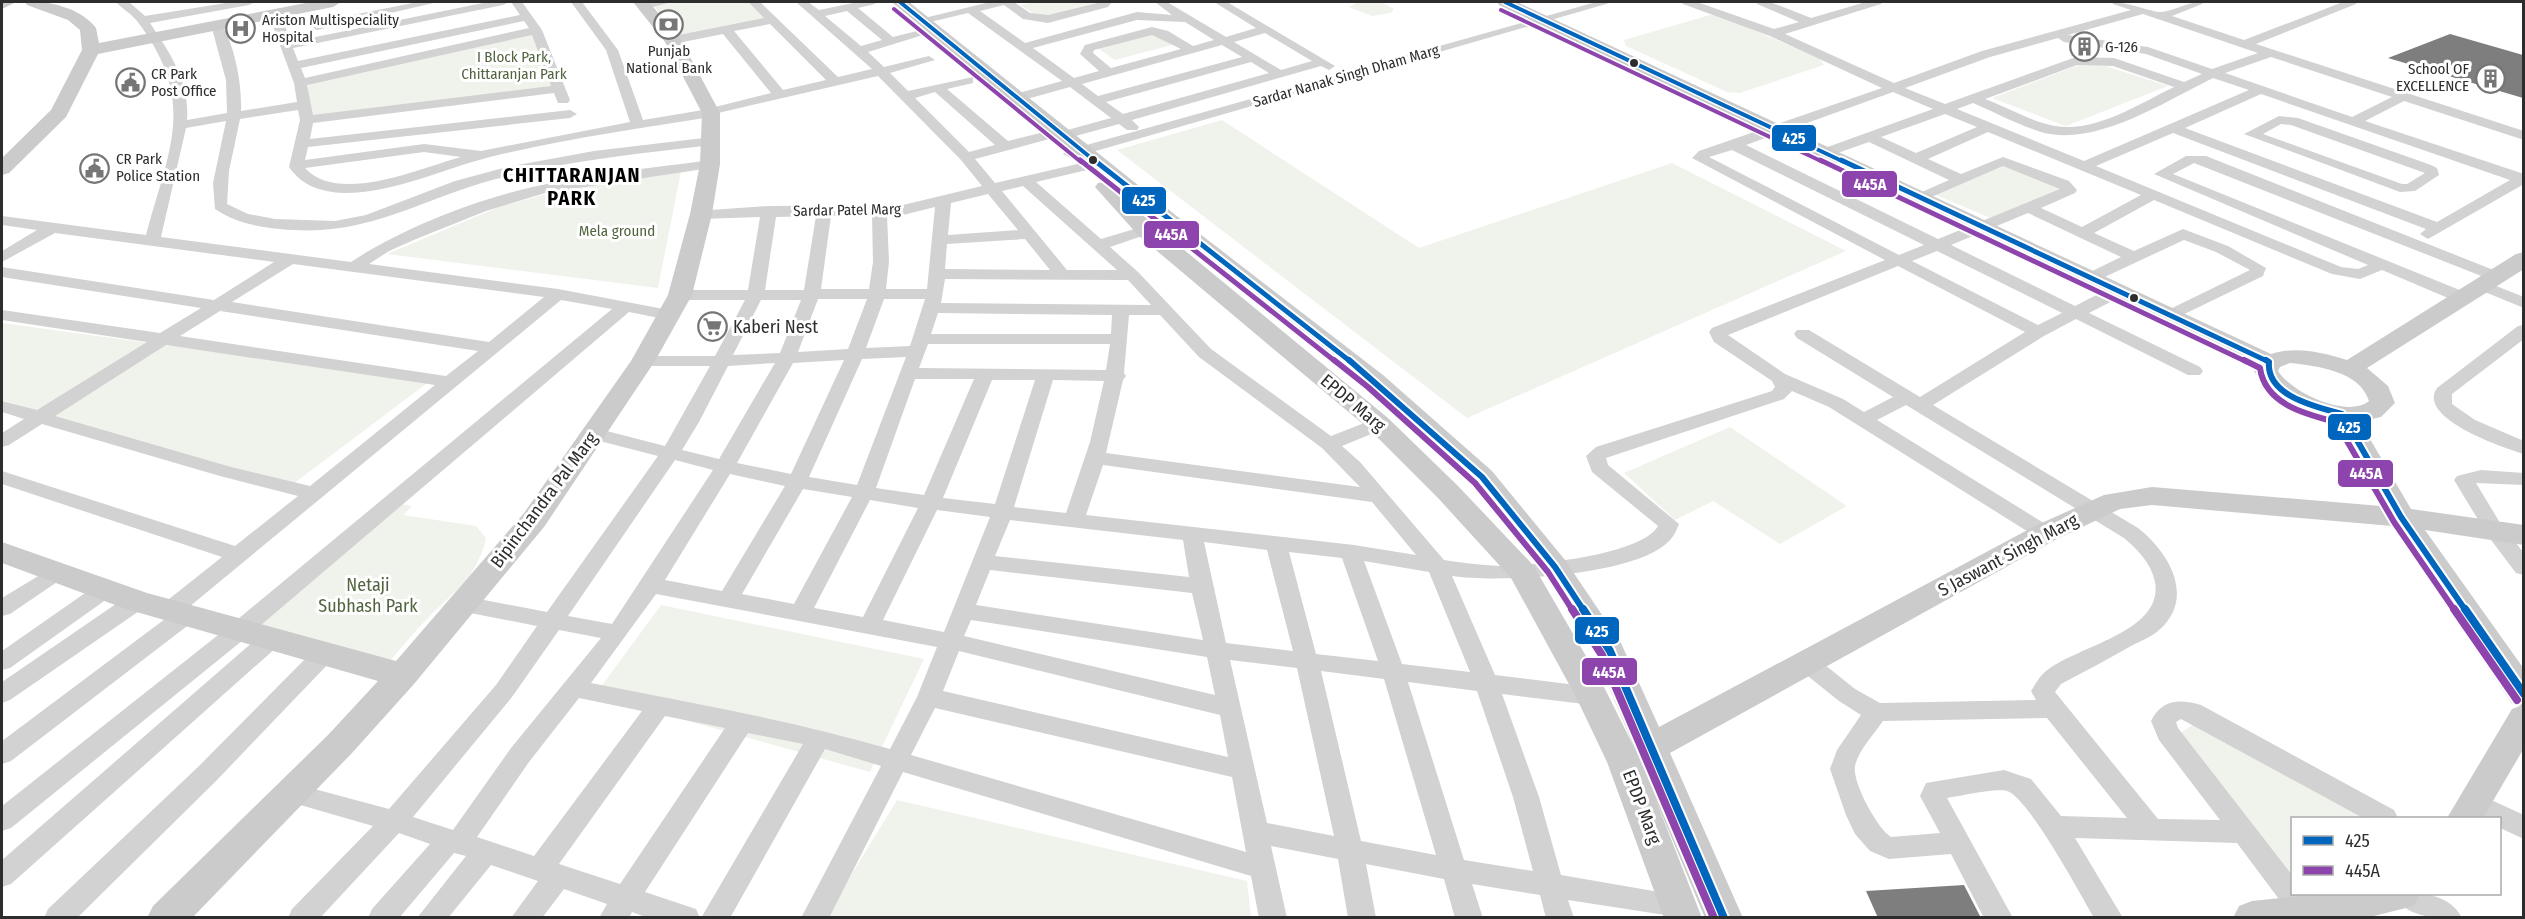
<svg xmlns="http://www.w3.org/2000/svg" width="2525" height="919" viewBox="0 0 2525 919" font-family="'Fira Sans Condensed',sans-serif">
<style>
.green{fill:#f0f3ec}
.building{fill:#7e7e7e}
.lines{fill:none;stroke-linecap:round;stroke-linejoin:round}
.street{fill:#d2d2d2;fill-rule:evenodd}
.secondary{fill:#cbcbcb;fill-rule:evenodd}
.bus-1-far3-casing{stroke:#fff;stroke-width:7}
.bus-1-far2-casing{stroke:#fff;stroke-width:9}
.bus-1-far1-casing{stroke:#fff;stroke-width:10}
.bus-1-casing{stroke:#fff;stroke-width:12}
.bus-2-far3-casing{stroke:#fff;stroke-width:7}
.bus-2-far2-casing{stroke:#fff;stroke-width:9}
.bus-2-far1-casing{stroke:#fff;stroke-width:10}
.bus-2-casing{stroke:#fff;stroke-width:12}
.bus-1-far3{stroke:#0065bd;stroke-width:4}
.bus-1-far2{stroke:#0065bd;stroke-width:5}
.bus-1-far1{stroke:#0065bd;stroke-width:6}
.bus-1{stroke:#0065bd;stroke-width:8}
.bus-2-far3{stroke:#8e44ad;stroke-width:4}
.bus-2-far2{stroke:#8e44ad;stroke-width:5}
.bus-2-far1{stroke:#8e44ad;stroke-width:6}
.bus-2{stroke:#8e44ad;stroke-width:8}
.bus-dot{fill:#2d2d2d;stroke:#fff;stroke-width:2}
.labels{text-anchor:middle;stroke-width:6;stroke-linejoin:round;paint-order:stroke}
.far-poi-label{font-size:15px;fill:#2d2d2d;stroke:#fff;text-anchor:start}
.far-park-label{font-size:15px;fill:#51643f;stroke:#fff}
.far-street-label{font-size:15px;fill:#2d2d2d;stroke:#fff}
.poi-label{font-size:18px;fill:#2d2d2d;stroke:#fff;text-anchor:start}
.street-label{font-size:18px;fill:#2d2d2d;stroke:#fff}
.park-label{font-size:18px;fill:#51643f;stroke:#fff}
.far-district-label{font-size:20px;font-weight:bold;letter-spacing:1.5px;fill:#000;stroke:#fff}
.line-badge{stroke:#fff;stroke-width:2}
.badge-label{font-size:16px;text-anchor:middle;font-weight:bold;fill:#fff}
</style>
<rect width="100%" height="100%" fill="#fff"/>
<path class="green" d="M676,2H747L766,19L679,37L654,6Z
M1035,2H1099L1045,16L1034,14L1020,5Z
M1358,2H1381L1394,9L1391,13L1372,16L1349,7Z
M1710,15L1722,16L1820,59L1824,65L1740,93L1727,92L1626,46L1624,40Z
M530,32L558,89L307,120L308,83Z
M1154,33L1172,45L1115,60L1095,46Z
M2079,65L2106,66L2168,86L2066,126L1992,98Z
M1222,120L1419,248L1672,163L1846,251L1467,418L1117,150Z
M2005,164L2063,189L1993,219L1936,195Z
M681,171L658,288L387,254L499,207L565,189Z
M2,323L430,381L285,490L2,400Z
M1730,427L1847,506L1780,544L1713,501L1675,520L1624,473Z
M391,502L412,506L403,515L476,526L486,538C477,578 455,590 429,617C415,631 402,647 388,663L246,626Z
M661,605L924,659L870,772L595,695Z
M2199,721L2378,818H2292V892L2219,784L2174,737Z
M897,800L1247,881L1251,917L825,918Z"/>
<path class="building" d="M2450,34L2523,55V98L2388,58Z
M1964,885L1981,918H1878L1866,891Z"/>
<g class="lines">
<path class="street" d="M116,2H129L145,16L232,2H255L249,5L150,23C170,53 190,82 187,120L227,113L226,80L211,25L213,22H221C235,47 242,83 241,111L297,102L294,83L268,13L270,11L280,13L291,42L488,2H509L503,5L293,48L298,61L520,15L511,2H522L542,30L570,100L568,103H558L554,93L313,123L310,139L570,110L577,114L570,118L308,147L305,160L424,144L481,151L630,122L606,50L571,2H582L618,50L643,120L703,110L771,93L723,34L673,44L667,40L669,37L764,18L748,2H760L838,77L872,69L796,2H808L819,10L858,2H876L875,4L858,8L893,37L917,31L923,35L868,52L884,67L929,56L935,60L890,73L908,91L973,77V83L947,89L1008,141L1048,131L1055,135L1053,138L975,159L995,183L1099,159L1104,160L1106,163L1104,166L1036,182L1101,239L1141,227H1151L1154,230L1151,233L1110,247L1138,272L1211,349L1331,436L1372,420H1386L1388,424L1386,428L1342,446L1360,462L1444,560C1462,563 1481,565 1499,566C1532,566 1642,555 1658,526L1592,472L1586,456L1596,447L1772,391L1775,387L1772,381L1714,342L1709,332L1712,328L1885,260L1692,158L1699,151L1882,88L1770,36L1683,4L1682,2H1697L1774,29L1799,22L1757,4L1756,2H1770L1811,18L1866,2H1882L1881,4L1785,34L1894,83L1982,51L2131,10L2113,4L2112,2C2127,2 2155,13 2162,12C2177,10 2186,2 2203,2L2202,4L2172,16L2244,40L2343,2H2357L2356,4L2256,44L2524,131V140L2404,101L2365,121L2524,174V184L2428,239L2420,234L2426,229L2173,133L2096,166L2341,267L2358,269L2368,265L2154,174L2186,156H2206L2501,273L2503,276L2501,279H2489L2194,163L2173,174L2467,293L2469,297L2467,301H2455L2382,270L2360,279L2332,274L2154,200L2094,233L2134,251L2183,229L2228,246L2266,268L2263,276L2170,321L2161,316L2164,312L2250,270L2216,252L2184,240L2096,281H2084L2082,278L2084,275L2121,257L2028,213L1951,245L2075,306L2112,287H2124L2126,291L2124,295L2089,313L2200,367L2203,371L2200,375H2188L2076,319L2044,336L1933,405L2138,528C2169,552 2196,598 2159,630C2152,637 2140,641 2131,646C2108,659 2084,672 2061,684L2055,692L2158,819L2220,820L2159,740L2151,721C2162,699 2180,699 2201,705L2394,810L2398,818H2363L2181,719L2176,722L2178,728L2292,875V894H2307L2320,913L2318,918H2293L2237,843L2075,838L2123,918H2094C2081,895 2028,797 2007,791C1994,788 1962,796 1947,798L2013,918H1984L1951,854L1889,859L1870,851L1855,834L1846,815L1830,769L1837,750L1861,715L1839,701L1799,669L1795,663L1799,657L1807,654L1815,657L1855,689L1880,703L2036,700L2031,691C2035,685 2039,677 2045,672C2075,646 2164,633 2155,582C2151,563 2138,550 2124,538L1906,405L1877,420L2052,528L2055,533L2052,538H2038L1829,407L1792,391L1784,399L1606,458L1608,465L1679,524C1677,529 1674,536 1670,540C1639,576 1497,583 1452,576L1495,675L1592,687L1600,690L1604,696L1600,702L1592,705L1502,694L1539,797L1561,875L1688,897L1692,905L1688,913L1678,917L1568,900L1574,918H1546L1540,895L1472,884L1483,918H1455L1444,879L1366,864L1376,918H1348L1338,859L1271,846L1287,918H1259L1251,876L903,772L829,918H801L881,766L825,749L730,918H701L803,744L748,733L645,892L696,909L700,918H648L632,912L629,918H599L607,904L564,889L542,918H511L538,881L491,865L448,918H417L466,856L454,853L399,918H368L372,909L430,844L399,833L320,918H288L292,909L373,826L283,800L279,793L283,786L292,783L389,809L496,685L537,626L455,610L452,604L455,598L463,596L547,612L658,456L588,438L585,434L588,430L595,428L665,446L710,366H643L634,361L643,356H715L745,300H680L672,295L680,290H748L760,217L701,219L696,217L693,214L696,211L769,206L903,205L982,186L961,160L878,76L718,113L711,117C637,129 563,139 490,157C442,169 395,193 344,193C321,192 302,186 289,167L300,120L298,110L240,119L229,171L227,204L248,214L275,219L335,221L366,215L455,181L507,167L594,151L712,137L719,141L712,145C644,153 575,160 508,176C424,195 372,239 280,229C257,227 234,222 215,209L213,183L226,121L186,128L161,237L351,262C404,227 479,198 542,185C597,173 654,168 710,160L717,164L710,168L545,193L486,211L416,239L389,251L369,264L558,289L669,310L677,315L669,320L629,312L248,636L11,828L2,831V806L232,624L612,309L561,300L189,607L195,608L198,614L195,620L11,761L2,764V741L169,616L161,609L164,603L222,557L2,484V471L235,546L298,496L220,476L42,424L9,445L2,447V433L24,419L2,412V401L37,410L147,342L2,320V310L160,333L201,308L2,277V267L214,300L274,262L55,233L2,262V251L37,230L2,225V216L146,235C169,149 198,101 137,21C131,13 122,9 116,2ZM847,11L882,40L861,46L825,16ZM2143,14L2258,53L2212,69L2148,47L2068,35ZM524,21L529,28L305,78L301,68ZM770,24L826,80L783,90L734,31ZM532,35L551,86L313,115L307,85ZM2058,38L2064,42L2146,54L2202,74L2184,82L2114,58L2076,57L1945,104L1905,88L1990,57ZM2271,57L2392,97L2352,117L2225,73ZM2077,65L2113,66L2174,87C2139,104 2095,133 2055,126C2032,122 2007,107 1985,99ZM2213,78L2249,90L2084,161L1957,109L1973,103C1997,113 2025,129 2050,134C2102,143 2168,100 2213,78ZM935,92L995,145L969,152L915,98ZM1893,92L1933,109L1822,149V155H1832L1869,142L1949,180L1915,195L1913,198L1915,201L1920,202L2003,166L2060,189L1938,239L1746,145ZM2261,94L2510,180L2437,222L2185,128ZM1945,114L1977,127L1916,153L1881,137ZM1988,132L2141,195L2082,227L2041,208L2075,193L2077,190L2069,181L2003,157L1961,174L1928,159ZM1732,150L1924,245L1899,255L1709,157ZM424,152L461,157C421,168 338,205 305,168ZM1023,186L1117,270H1067L1002,191ZM988,194L1018,230L948,235L951,203ZM935,207L927,289H886L889,262L887,215H903ZM872,215L873,262L869,289H821L831,216ZM816,216L804,290H765L776,217ZM1025,239L1050,270L945,269L947,244ZM1937,251L2062,313L2038,325L1912,261ZM293,264L544,297L489,342L232,302ZM1898,266L2025,332L1920,397L1809,330H1797L1794,334L1797,338L1893,397L1864,412L1843,399L1785,374L1728,335ZM945,279L1128,280L1151,305L941,303ZM818,299H867L848,349L798,352ZM884,299H925L910,346L866,348ZM761,300H801L780,353L733,355ZM220,311L478,351L446,376L180,336ZM938,313L1112,315L1111,334H931ZM1129,315H1160L1199,357L1322,448L1360,487L1106,453L1123,380L1126,376L1124,373ZM928,344H1110L1106,370L919,368ZM166,345L435,385L310,486L231,467L55,416ZM906,357L857,485L809,477L862,359ZM844,360L791,474L737,463L793,363ZM775,363L719,459L682,450L699,422L728,366ZM915,379H974L924,495L876,488ZM992,380H1035L995,504L943,498ZM1053,380L1104,381L1090,442L1066,513L1014,507ZM675,460L713,470L612,624L568,616ZM1103,465L1372,502L1416,555L1354,545L1086,515ZM730,474L785,486L722,591L665,580ZM803,489L852,497L794,604L742,594ZM870,500L918,508L863,617L814,608ZM937,510L990,517L944,632L883,620ZM1010,520L1183,540L1189,577L995,556ZM1204,542L1267,550L1293,651L1226,643ZM1289,552L1342,558L1378,661L1316,654ZM1364,561L1429,572L1470,672L1402,664ZM990,570L1192,593L1203,640L976,605ZM656,594L937,647L917,697L890,749C790,720 691,703 591,683ZM971,620L1207,657L1215,695L964,636ZM559,630L601,638L511,748L453,830L413,817L512,697ZM959,651L1220,715L1228,757L943,691ZM1230,660L1297,668L1334,836L1267,823ZM1321,671L1384,679L1436,855L1361,841ZM1408,682L1477,691L1513,797L1533,871L1464,860ZM579,698L642,711L534,856L477,837L529,762ZM935,708L1232,777L1246,852L911,755ZM665,716L725,728L620,884L559,864ZM2047,718L2127,818L2061,816L2031,779L2004,770L1926,783L1920,796L1940,833L1891,837C1877,828 1852,782 1855,766C1858,751 1874,734 1883,721Z
M418,2H438L317,30L311,26L317,22Z
M650,2H672L645,9L639,6Z
M990,2H1014L1030,13L1048,15L1101,2H1112L1108,7L1048,23L1023,19L1004,5L980,11L1025,43L1137,12L1172,15L1155,2H1167L1226,37L1256,28L1214,2H1227L1335,66L1329,70L1321,66L1132,120L1139,127L1137,130H1127L1119,124L1065,139L1060,138V132L1111,118L1070,87L1020,101L1015,100V94L1062,81L968,13L922,24L916,20ZM1137,20L1185,22L1214,40L1193,46L1168,31L1152,27L1085,45L1080,54L1099,71L1074,78L1033,48ZM1265,33L1312,61L1281,70L1234,42ZM1152,35L1181,49L1111,68L1093,53L1094,50ZM1222,45L1242,57L1098,96L1082,84ZM1251,62L1269,73L1123,114L1106,102Z
M1596,2H1613L1075,157L1070,158L1063,154L1065,151Z
M2279,116L2298,118L2431,165L2437,168L2439,175L2415,191L2400,192L2244,134ZM2281,124L2291,125L2425,173L2407,184H2402L2263,134Z
M2481,280L2524,297V308L2475,288L2473,285Z
M2524,325V339L2452,394V404L2475,420L2524,441V454C2503,448 2416,418 2437,388L2518,326Z
M2481,470L2524,473V485L2476,483L2502,526L2524,553V575L2516,573L2488,536L2454,480L2457,476Z
M58,564L66,566L69,571L66,576L10,614L2,616V598Z
M106,581L114,584L117,589L114,594L10,668L2,670V651L98,584Z
M137,593L145,595L148,601L145,607L10,700L2,703V682L129,595Z
M270,632L278,634L281,640L278,646L11,884L2,887V860L262,634Z
M323,647L331,649L334,655L331,661L216,781L77,918H44L48,909L198,767L315,649Z
M2476,793L2524,815V839L2500,828V818C2485,818 2471,818 2463,803L2467,796Z
M2393,894C2417,891 2450,893 2462,918C2437,918 2406,919 2393,894Z"/>
<path class="secondary" d="M2,2H16L2,9Z
M25,2C48,0 81,8 96,28L99,43L311,2H341L333,7L98,54L66,117L9,173L2,175V158L51,110L82,50L80,30L68,20L27,5Z
M633,2H649L681,40L720,113V164L712,214L692,295L655,361L544,527L414,684L352,753L192,918H147L153,906L328,735L378,681L126,609L2,563V542L147,593L396,661L524,513L631,361L668,295L690,214L700,164L702,113L665,42Z
M892,2H909L1178,217L1383,375L1492,471L1565,560L1621,643L1659,727L2035,526L2104,495L2152,487L2381,506L2332,420C2300,412 2271,401 2254,371L2256,365L1499,5L1497,2H1517L2271,354C2297,346 2321,352 2347,360L2516,254L2524,252V269L2367,368L2388,386L2395,403L2381,417L2360,422L2411,509L2524,525V545L2425,530L2524,669V748L2483,818H2447L2512,709L2520,706L2512,704L2392,526L2152,505L2120,509L2055,540L1670,753L1743,918H1705L1655,798L1702,918H1664L1607,762L1576,697L1511,578L1438,498L1370,430L1138,235L1095,187L1098,183L1108,182ZM1124,195L1365,385L1472,483L1545,574L1595,654L1634,747L1604,687L1533,565L1458,486L1388,418L1154,225ZM2290,363C2317,366 2360,371 2369,401C2347,419 2291,392 2278,371L2280,367Z
M2320,894H2420L2414,906L2366,918H2233L2239,906L2252,901Z"/>
<defs>
<path id="bus-1-far3" d="M900,2L1096,162
M1505,2L1844,162"/>
<path id="bus-1-far2" d="M1094,160L1351,362
M1841,160L2269,362"/>
<path id="bus-1-far1" d="M1349,360L1482,477L1555,567L1584,611
M2266,360L2269,362C2266,396 2316,407 2342,414L2401,517L2466,611"/>
<path id="bus-1" d="M1583,609L1610,651L1724,918
M2465,609L2524,694"/>
<path id="bus-2-far3" d="M894,9L1081,162
M1501,10L1823,162"/>
<path id="bus-2-far2" d="M1080,160L1336,362
M1820,160L2247,362"/>
<path id="bus-2-far1" d="M1334,360L1368,387L1475,483L1548,572L1573,611
M2244,360L2260,368C2265,404 2305,414 2336,422L2394,522L2455,611"/>
<path id="bus-2" d="M1572,609L1602,655L1714,918
M2454,609L2517,700"/>
</defs>
<use href="#bus-1-far3" class="bus-1-far3-casing"/>
<use href="#bus-1-far2" class="bus-1-far2-casing"/>
<use href="#bus-1-far1" class="bus-1-far1-casing"/>
<use href="#bus-1" class="bus-1-casing"/>
<use href="#bus-2-far3" class="bus-2-far3-casing"/>
<use href="#bus-2-far2" class="bus-2-far2-casing"/>
<use href="#bus-2-far1" class="bus-2-far1-casing"/>
<use href="#bus-2" class="bus-2-casing"/>
<use href="#bus-1-far3" class="bus-1-far3"/>
<use href="#bus-1-far2" class="bus-1-far2"/>
<use href="#bus-1-far1" class="bus-1-far1"/>
<use href="#bus-1" class="bus-1"/>
<use href="#bus-2-far3" class="bus-2-far3"/>
<use href="#bus-2-far2" class="bus-2-far2"/>
<use href="#bus-2-far1" class="bus-2-far1"/>
<use href="#bus-2" class="bus-2"/>
</g>
<defs>
<symbol id="bank-ring" viewBox="-11 -11 22 22"><circle r="9.5" fill="#fff" stroke="#767676" stroke-width="1.5"/><path d="M-6-4H6V4H-6ZM0-2.3a2.3 2.3 0 1 0 0 4.6a2.3 2.3 0 1 0 0-4.6Z" fill="#767676"/></symbol>
<symbol id="hospital-ring" viewBox="-11 -11 22 22"><circle r="9.5" fill="#fff" stroke="#767676" stroke-width="1.5"/><path d="M-5-5h3v3.5h4V-5h3V5h-3V1.5h-4V5h-3Z" fill="#767676"/></symbol>
<symbol id="building-ring" viewBox="-11 -11 22 22"><circle r="9.5" fill="#fff" stroke="#767676" stroke-width="1.5"/><path d="M-4-6H4V6H1V3H-1V6H-4ZM-2.5-4.3h1.7v1.8h-1.7ZM.8-4.3h1.7v1.8H.8ZM-2.5-1h1.7V.8h-1.7ZM.8-1h1.7V.8H.8Z" fill="#767676"/></symbol>
<symbol id="civic-ring" viewBox="-11 -11 22 22"><circle r="9.5" fill="#fff" stroke="#767676" stroke-width="1.5"/><path d="M-.6-6.5H3V-4.5H.6V-3L4-1V1h2V6H-6V1h2V-1L-.6-3ZM-1.2 2.5V6h2.4V2.5Z" fill="#767676"/></symbol>
<symbol id="supermarket-ring" viewBox="-11 -11 22 22"><circle r="9.5" fill="#fff" stroke="#767676" stroke-width="1.5"/><path d="M-6-5.5h2.5l.6 2H6L4.5 2H-2.5L-4.4-4H-6ZM-1.5 3.2a1.3 1.3 0 1 0 .1 0ZM3 3.2a1.3 1.3 0 1 0 .1 0Z" fill="#767676"/></symbol>
</defs>
<g fill-rule="evenodd">
<use href="#bank-ring" x="652" y="8" width="33" height="33"/>
<use href="#hospital-ring" x="224" y="12" width="33" height="33"/>
<use href="#building-ring" x="2068" y="30" width="33" height="33"/>
<use href="#building-ring" x="2474" y="62" width="33" height="33"/>
<use href="#civic-ring" x="114" y="66" width="33" height="33"/>
<use href="#civic-ring" x="78" y="152" width="33" height="33"/>
<use href="#supermarket-ring" x="696" y="310" width="33" height="33"/>
</g>
<g class="bus-dot">
<circle cx="1634" cy="63" r="5"/>
<circle cx="1093" cy="160" r="5"/>
<circle cx="2134" cy="298" r="5"/>
</g>
<g class="labels">
<g class="far-poi-label">
<text x="262" y="25">Ariston Multispeciality<tspan x="262" dy="17">Hospital</tspan></text>
<text x="2105" y="52">G-126</text>
<text x="669" y="56" text-anchor="middle">Punjab<tspan x="669" dy="17">National Bank</tspan></text>
<text x="2469" y="74" text-anchor="end">School OF<tspan x="2469" dy="17">EXCELLENCE</tspan></text>
<text x="151" y="79">CR Park<tspan x="151" dy="17">Post Office</tspan></text>
<text x="116" y="164">CR Park<tspan x="116" dy="17">Police Station</tspan></text>
</g>
<g class="far-park-label">
<text x="514" y="62">I Block Park,<tspan x="514" dy="17">Chittaranjan Park</tspan></text>
<text x="617" y="236">Mela ground</text>
</g>
<g class="far-street-label">
<text transform="translate(1346 76) rotate(-16)" y="5">Sardar Nanak Singh Dham Marg</text>
<text transform="translate(847 210) rotate(-1)" y="5">Sardar Patel Marg</text>
</g>
<g class="poi-label">
<text x="733" y="333">Kaberi Nest</text>
</g>
<g class="street-label">
<text transform="translate(1353 403) rotate(40)" y="6">EPDP Marg</text>
<text transform="translate(544 500) rotate(-53)" y="6">Bipinchandra Pal Marg</text>
<text transform="translate(2008 555) rotate(-28)" y="6">S Jaswant Singh Marg</text>
<text transform="translate(1642 807) rotate(69)" y="6">EPDP Marg</text>
</g>
<g class="park-label">
<text x="368" y="591">Netaji<tspan x="368" dy="21">Subhash Park</tspan></text>
</g>
<g class="far-district-label">
<text x="572" y="182">CHITTARANJAN<tspan x="572" dy="23">PARK</tspan></text>
</g>
</g>
<g class="line-badge">
<rect x="1771" y="124" width="46" height="28" rx="6" fill="#0065bd"/>
<rect x="1841" y="170" width="57" height="28" rx="6" fill="#8e44ad"/>
<rect x="1121" y="186" width="46" height="29" rx="6" fill="#0065bd"/>
<rect x="1143" y="220" width="57" height="29" rx="6" fill="#8e44ad"/>
<rect x="2327" y="413" width="45" height="28" rx="6" fill="#0065bd"/>
<rect x="2337" y="459" width="57" height="29" rx="6" fill="#8e44ad"/>
<rect x="1574" y="616" width="46" height="29" rx="6" fill="#0065bd"/>
<rect x="1581" y="657" width="57" height="29" rx="6" fill="#8e44ad"/>
</g>
<g class="badge-label">
<text x="1794" y="144">425</text>
<text x="1870" y="190">445A</text>
<text x="1144" y="206">425</text>
<text x="1171" y="240">445A</text>
<text x="2349" y="433">425</text>
<text x="2366" y="479">445A</text>
<text x="1597" y="637">425</text>
<text x="1609" y="678">445A</text>
</g>
<rect width="2525" height="919" fill="none" stroke="#2d2d2d" stroke-width="6"/>
<rect x="2291" y="817" width="210" height="78" fill="#ffffff" stroke="#ababab" stroke-width="1.5"/>
<rect x="2303" y="836" width="30" height="9" fill="#0065bd" stroke="#ababab" stroke-width="1.5"/>
<text x="2345" y="847" font-size="18" fill="#2d2d2d">425</text>
<rect x="2303" y="866" width="30" height="9" fill="#8e44ad" stroke="#ababab" stroke-width="1.5"/>
<text x="2345" y="877" font-size="18" fill="#2d2d2d">445A</text>
</svg>
